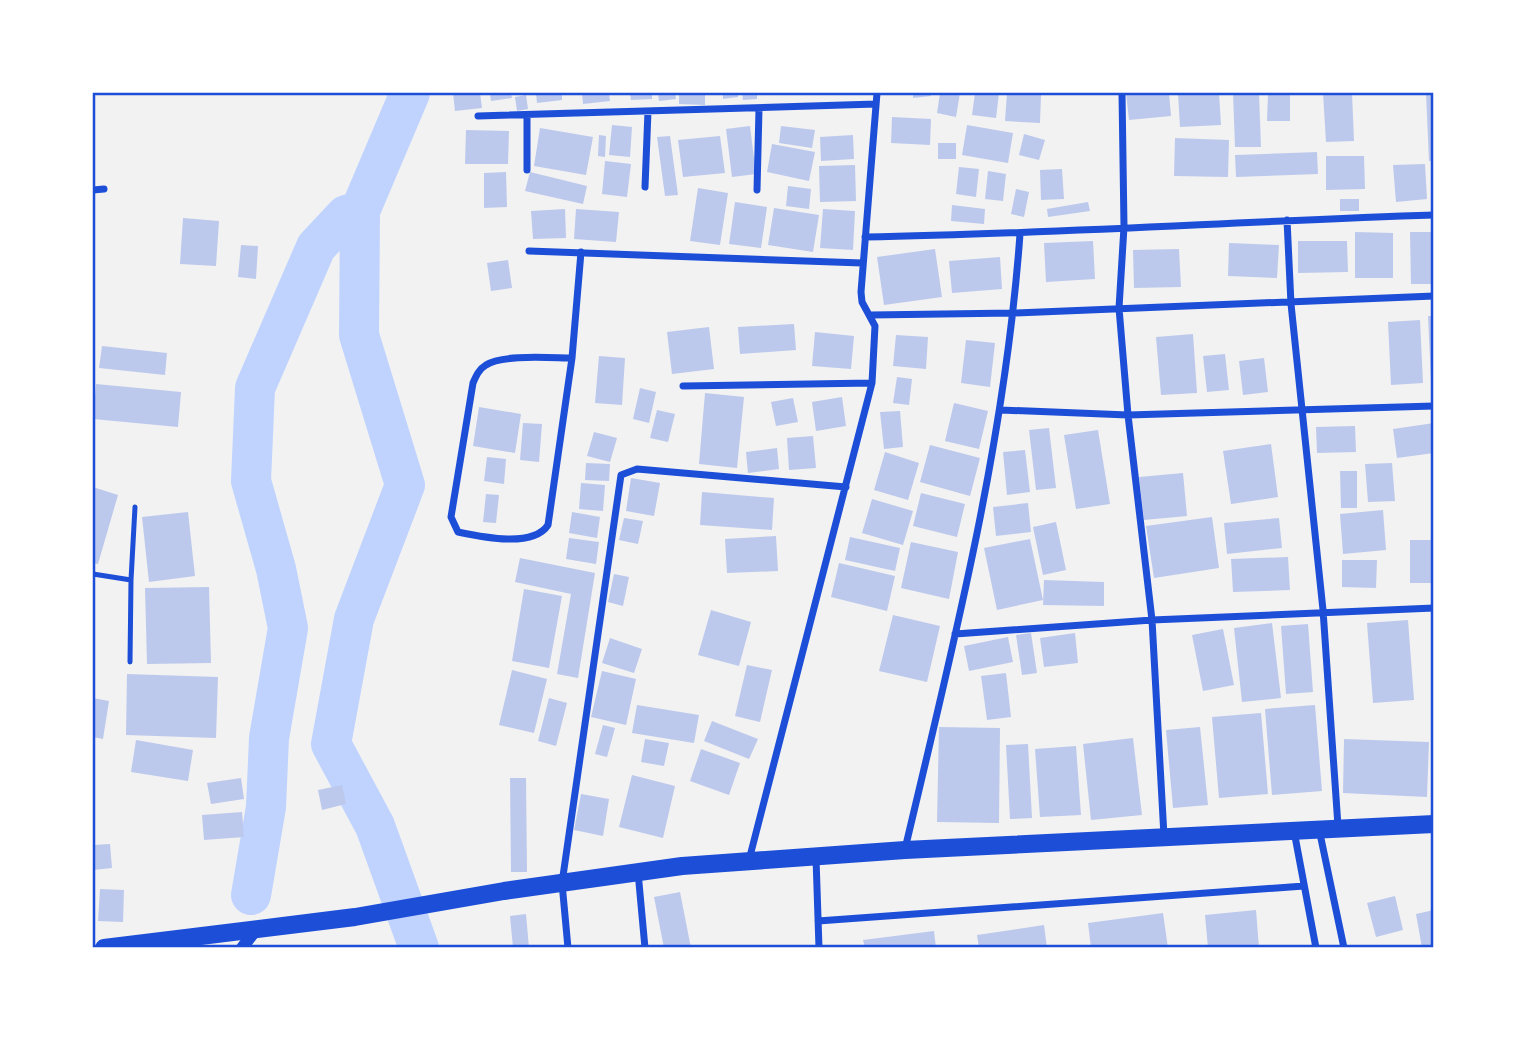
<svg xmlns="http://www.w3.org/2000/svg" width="1527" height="1041" viewBox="0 0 1527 1041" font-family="Inter,sans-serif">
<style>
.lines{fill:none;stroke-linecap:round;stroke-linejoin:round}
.river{stroke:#bfd3fe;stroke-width:40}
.building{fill:#bdc9ec}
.service{stroke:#1d4ed8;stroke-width:5}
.minor{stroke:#1d4ed8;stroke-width:7}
.tertiary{stroke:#1d4ed8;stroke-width:12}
.primary{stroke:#1d4ed8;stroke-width:18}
.neatline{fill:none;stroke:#1d4ed8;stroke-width:2.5}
</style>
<rect width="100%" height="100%" fill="#f2f2f2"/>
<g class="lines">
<path class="river" d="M410,93L360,211L359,335L405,485L354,619L331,744L375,826L419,948
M251,895L266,807L269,738L288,628L276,569L251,481L255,388L316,247L346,215L360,211"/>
</g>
<path class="building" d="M453,93H480L482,108L455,111Z
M490,93H511L512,98L491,101Z
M536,93H562V100L537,103Z
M582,93H609L610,101L583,104Z
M630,93H652V99L631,100Z
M658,93H675L676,99L659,101Z
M679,93H705V105L679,104Z
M723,93H738V97L723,99Z
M742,93H757V99L743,100Z
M913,93H931V96L913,98Z
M940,93H960L956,117L937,113Z
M975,93H999L996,118L972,115Z
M1007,93L1041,95L1040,123L1005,121Z
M1126,93H1169L1171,116L1129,120Z
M1178,93H1219L1221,125L1180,127Z
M1233,93H1259L1261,147H1235Z
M1268,93H1290V121H1267Z
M1323,93H1352L1354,141L1326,142Z
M1426,93H1434V161H1429Z
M526,95L528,109L517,111L515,97Z
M892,117L931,119L930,145L891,143Z
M612,125L632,127L630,157L609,155Z
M967,125L1013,133L1008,163L962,155Z
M750,126L756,174L732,177L726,129Z
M781,126L815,130L812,148L779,143Z
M540,128L593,137L586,175L534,166Z
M466,130L509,131L508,164H465Z
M1024,134L1045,140L1039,160L1019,155Z
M599,135L606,136L605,157L598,156Z
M853,135L854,159L821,161L820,137Z
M670,136L678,195L665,196L657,137Z
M720,136L725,173L683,177L678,140Z
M1175,138L1229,140L1228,177L1174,176Z
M938,143H956V159H938Z
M772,144L815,152L809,181L767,172Z
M1317,152L1318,174L1236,177L1235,155Z
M1326,156H1364L1365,189L1326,190Z
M605,161L631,164L627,197L602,194Z
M1425,164L1427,199L1396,202L1393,165Z
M855,165L856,201L820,202L819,166Z
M959,167L979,169L976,197L956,194Z
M1062,169L1064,199L1041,200L1040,170Z
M988,171L1006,174L1003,201L985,199Z
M506,172L507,207L484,208V173Z
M530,172L587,186L583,204L525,191Z
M788,186L811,189L809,209L786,206Z
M698,188L728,193L720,245L690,241Z
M1016,189L1029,192L1024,217L1011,214Z
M1340,199H1359V211H1340Z
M735,202L767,207L761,248L729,244Z
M1088,202L1090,211L1048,217L1047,209Z
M952,205L985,209L984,224L951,221Z
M774,208L819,215L813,252L768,245Z
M565,209L566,238L533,239L531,211Z
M576,209L619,212L616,242L574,239Z
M823,209L855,211L853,250L820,248Z
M183,218L219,221L216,266L180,264Z
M1355,232L1393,233V278H1355Z
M1410,232H1434V284H1411Z
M1093,241L1095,279L1046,282L1044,243Z
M1298,241H1347L1348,272L1298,273Z
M1229,243L1279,245L1277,278L1228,276Z
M241,245L258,246L256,279L238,277Z
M935,249L942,297L884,305L877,257Z
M1179,249L1181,287L1134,288L1133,250Z
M1000,257L1002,289L952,293L949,261Z
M508,260L512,288L491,291L487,263Z
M1428,316H1434V380H1431Z
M1420,320L1423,383L1391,385L1388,322Z
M794,324L796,350L740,354L738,327Z
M709,327L714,369L672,374L667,332Z
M815,332L854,336L851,369L812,366Z
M1193,334L1197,393L1161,395L1156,337Z
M896,335L928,337L926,369L893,366Z
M966,340L995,343L990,387L961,383Z
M102,346L167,353L165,375L99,368Z
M1225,354L1229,390L1207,392L1203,356Z
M599,356L625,358L622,405L595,403Z
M1264,358L1268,392L1243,395L1239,361Z
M897,377L912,379L909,405L893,403Z
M96,384L181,392L178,427L93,419Z
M640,388L656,392L649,423L633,419Z
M705,393L744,397L737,468L699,464Z
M842,397L846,426L816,431L812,402Z
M793,398L798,422L776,426L771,402Z
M954,403L988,411L979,449L945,441Z
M479,407L521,414L515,453L473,446Z
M657,410L675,414L668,442L650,438Z
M900,411L903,447L884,449L880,412Z
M523,423L542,424L539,462L520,460Z
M1434,423V453L1397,458L1393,429Z
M1355,426L1356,452L1317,453L1316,427Z
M1049,428L1056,488L1036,490L1029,430Z
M1098,430L1110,504L1076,509L1064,435Z
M594,432L617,438L610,462L587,456Z
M813,436L816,468L789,470L787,438Z
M1271,444L1278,497L1231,504L1223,451Z
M930,445L980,458L970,496L920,482Z
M777,448L779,469L748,473L746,452Z
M1025,450L1030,492L1007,495L1003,452Z
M885,452L919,463L908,500L874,490Z
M487,457L506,459L504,484L484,481Z
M586,463L610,464L609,481L585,480Z
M1392,463L1395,501L1368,502L1365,464Z
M1340,471H1357V508H1341Z
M1183,473L1187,516L1144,520L1139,477Z
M631,478L660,483L654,516L626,511Z
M581,483L605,485L603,511L579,509Z
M93,487L118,495L98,564L93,563Z
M702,492L774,498L772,530L700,525Z
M921,493L965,504L957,537L913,526Z
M486,494L499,495L496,523L483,522Z
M872,499L913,511L903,545L862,533Z
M1028,503L1031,532L996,536L993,507Z
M1383,510L1386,550L1343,554L1340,514Z
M188,512L195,576L149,582L142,517Z
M572,512L600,517L597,538L569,533Z
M1212,517L1219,568L1154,578L1146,526Z
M624,518L643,521L638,544L619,540Z
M1279,518L1282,548L1227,554L1224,523Z
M1056,522L1066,570L1043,575L1033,527Z
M776,536L778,571L727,573L725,539Z
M850,537L900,548L895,571L845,560Z
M569,538L599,542L596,564L566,559Z
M1030,539L1043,600L997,610L984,548Z
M1410,540H1434V583H1410Z
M911,542L958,552L949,599L901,588Z
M1288,557L1290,590L1233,592L1231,559Z
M520,558L595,573L578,678L557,674L571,594L515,582Z
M1342,560H1377L1376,588L1342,587Z
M839,563L895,576L887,611L831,597Z
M614,574L629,577L623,606L608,602Z
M1044,580L1104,582V606L1043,605Z
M209,587L211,663L147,664L145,588Z
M524,589L562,596L549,668L512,661Z
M711,610L751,622L739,666L698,655Z
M893,615L940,626L927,682L879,671Z
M1408,620L1414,700L1373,703L1367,623Z
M1272,623L1281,698L1242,702L1234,628Z
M1308,624L1313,692L1286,694L1281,626Z
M1223,629L1234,685L1203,691L1192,635Z
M1031,633L1037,673L1022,675L1016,635Z
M1075,633L1078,663L1044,667L1040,638Z
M1008,637L1013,662L969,671L964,646Z
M610,638L642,649L634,673L602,663Z
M747,665L772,670L760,722L735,716Z
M512,670L547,679L534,733L499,725Z
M602,671L636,679L626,725L591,717Z
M1006,673L1011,717L987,720L981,676Z
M127,674L218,677L216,738L126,735Z
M93,698L109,701L103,739L93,737Z
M549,698L567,703L556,746L538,741Z
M637,705L699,715L694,743L632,733Z
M1315,705L1322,791L1272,795L1265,709Z
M1261,713L1268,794L1219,798L1212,717Z
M712,721L758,739L749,759L704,741Z
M603,725L615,728L607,757L595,754Z
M939,727L1000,728L999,823L937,822Z
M1200,727L1208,805L1173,808L1166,730Z
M1133,738L1142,815L1091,820L1083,744Z
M645,739L669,743L664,766L641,762Z
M1344,739L1429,742L1427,797L1343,793Z
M136,740L193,750L188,781L131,772Z
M1028,744L1032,818L1010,819L1006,745Z
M1076,746L1081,815L1040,817L1035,749Z
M701,749L740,763L729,795L690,781Z
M632,775L675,786L663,838L619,827Z
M241,778L244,799L211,804L207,783Z
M510,778H526L527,872H511Z
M342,785L346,804L322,810L318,790Z
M581,794L609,799L603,836L574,830Z
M242,812L244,837L204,840L202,815Z
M110,844L112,868L93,870V845Z
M100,889L124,890L123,922L98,921Z
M680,892L691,948H664L654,897Z
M1395,896L1403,930L1376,937L1367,903Z
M1256,910L1259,948H1208L1205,915Z
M1434,910V948H1422L1416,914Z
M1163,913L1168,948H1091L1088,923Z
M526,914L529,948H513L510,916Z
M1044,925L1047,948H979L977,935Z
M934,931L936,948H865L863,940Z"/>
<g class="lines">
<path class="service" d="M93,574L131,580L130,662
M131,580L135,507"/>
<path class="minor" d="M1122,93L1124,227L1119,308L1128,415L1152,620L1164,836
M478,116L876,104
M527,170V115
M645,187L648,111
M93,190L104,189
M757,190L759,109
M1287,220L1291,304L1323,610L1338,826
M865,237C1055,234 1244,221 1434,215
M529,251L862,263
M871,315L1014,313L1434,296
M572,358C552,358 502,354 486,365C479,369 476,376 473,383L451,517L458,532C482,537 533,548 548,525L572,358L581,252
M683,386L872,383
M1001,410L1128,415L1434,406
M955,634L1152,620L1434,608
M1319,829L1344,948
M1294,831L1316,948
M905,849C953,646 1005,443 1020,234
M816,858L819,948
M749,860L872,383L875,326L862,302L861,292L877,93
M638,872L645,948
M818,921L1304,886
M568,948L562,883L621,475L637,469L846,487"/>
<path class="tertiary" d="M242,948L255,931"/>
<path class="primary" d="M104,948L355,917L504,891L682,866L905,850L1434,824"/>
</g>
<rect width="1527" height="1041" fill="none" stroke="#ffffff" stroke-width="189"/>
<rect x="94" y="94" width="1338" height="852" class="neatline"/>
</svg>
